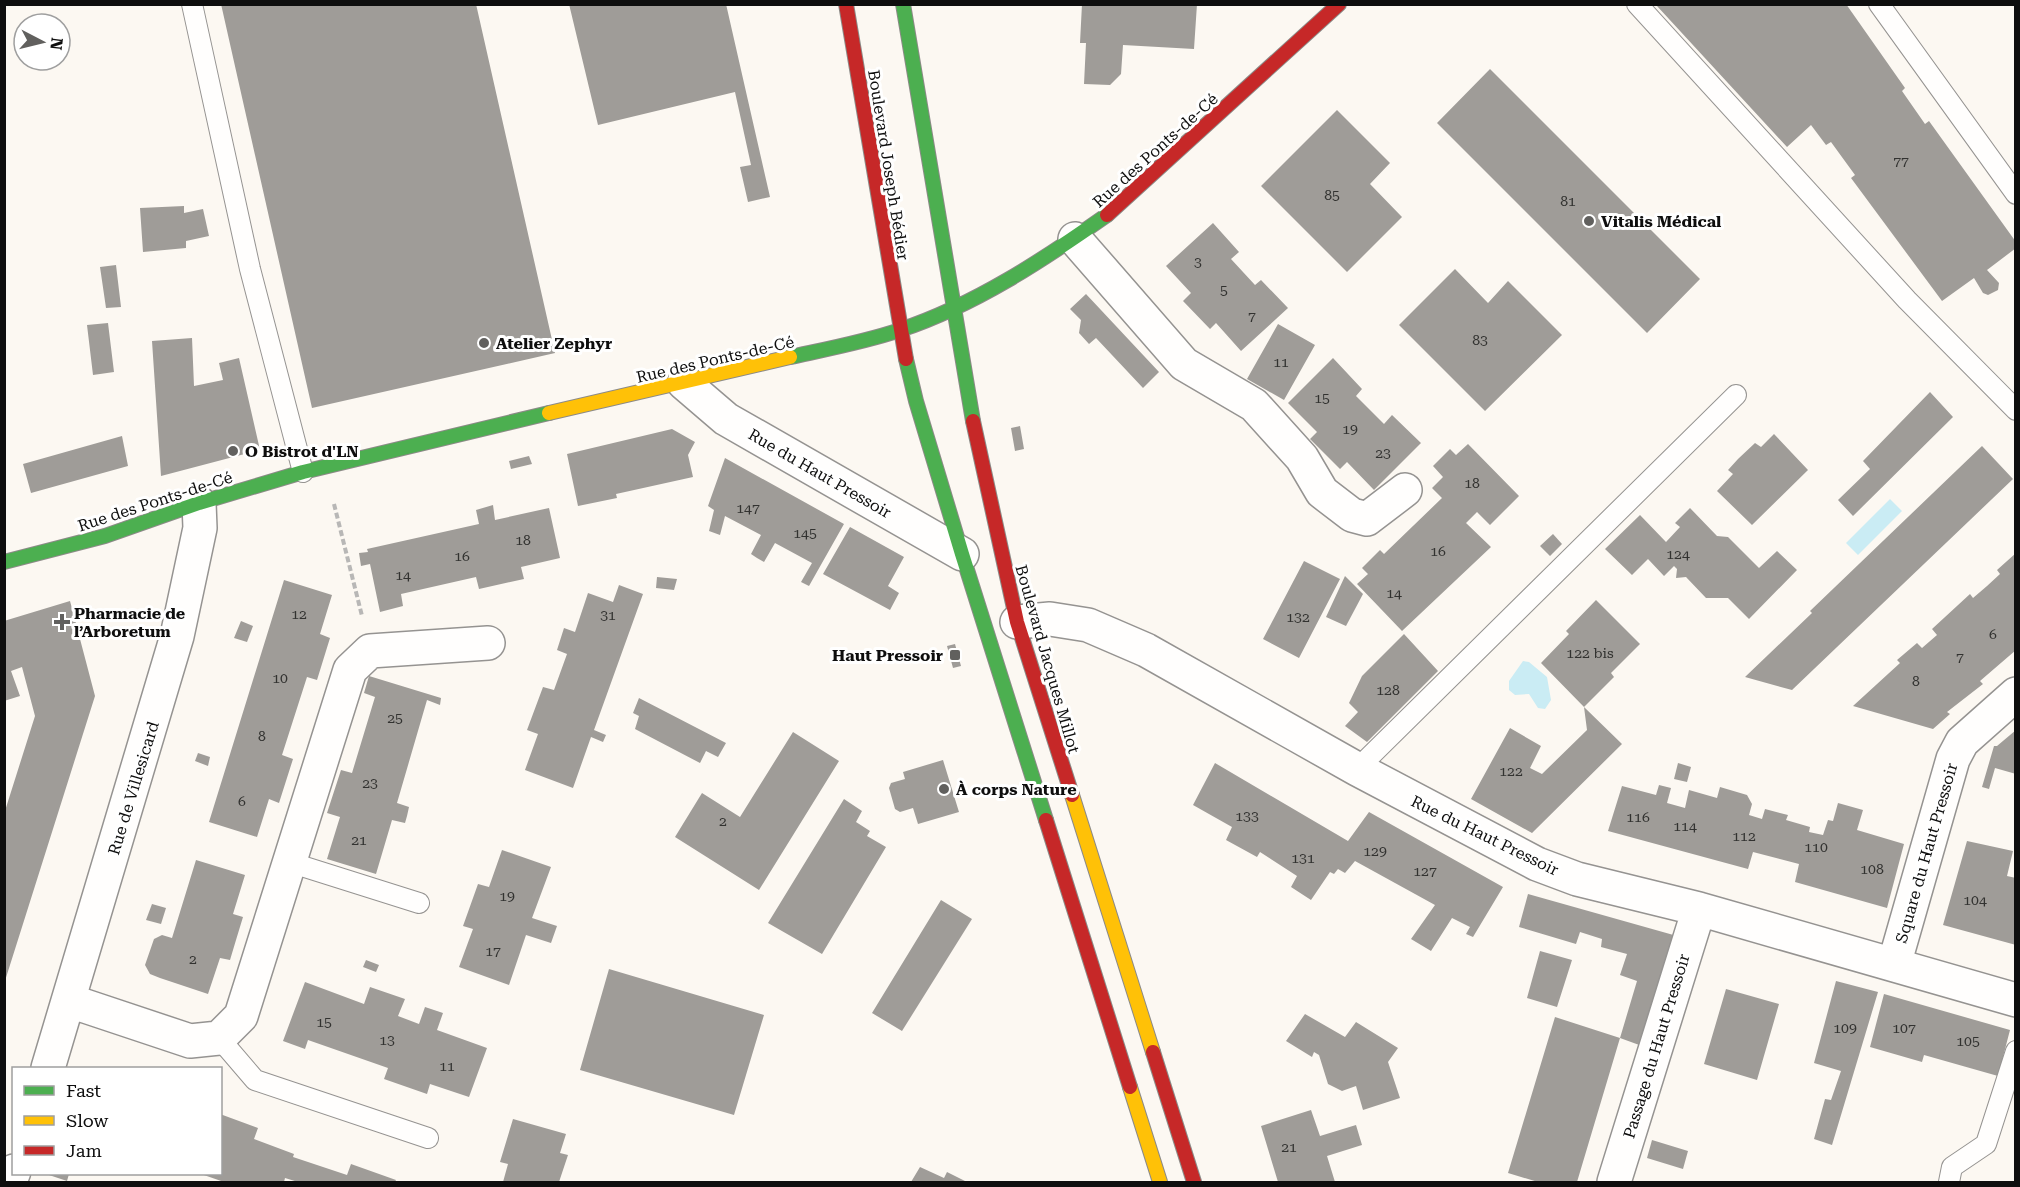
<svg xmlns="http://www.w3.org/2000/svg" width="2020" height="1187" viewBox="0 0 2020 1187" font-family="'Roboto Serif',serif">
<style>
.water{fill:#caecf4}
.building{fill:#9f9c98}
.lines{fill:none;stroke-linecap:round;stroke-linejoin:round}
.lane-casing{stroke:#959391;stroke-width:22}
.street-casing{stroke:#959391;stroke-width:36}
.fast-casing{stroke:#8c8a87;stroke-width:16}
.slow-casing{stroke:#8c8a87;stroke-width:16}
.jam-casing{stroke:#8c8a87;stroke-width:16}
.path{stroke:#b8b7b6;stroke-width:4;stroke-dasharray:6 3;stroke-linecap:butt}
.lane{stroke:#fffefd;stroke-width:20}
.street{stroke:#fffefd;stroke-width:33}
.fast{stroke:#4caf50;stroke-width:14}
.slow{stroke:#ffc107;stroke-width:14}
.jam{stroke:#c62828;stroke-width:14}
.poi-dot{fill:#61605e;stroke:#fff;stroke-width:2}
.labels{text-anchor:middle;stroke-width:6;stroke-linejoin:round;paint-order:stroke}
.number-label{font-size:14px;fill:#323230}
.street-label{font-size:16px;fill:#0e0e0e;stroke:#fff}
.poi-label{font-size:16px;font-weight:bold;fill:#0e0e0e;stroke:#fff;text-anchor:start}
</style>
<rect width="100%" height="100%" fill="#fcf8f2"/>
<path class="water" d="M1890,499L1902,511L1858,555L1846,543Z
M1523,661L1529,662L1547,677L1551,700L1545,709L1538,708L1529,694L1515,695L1509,690V681Z"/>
<path class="building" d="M221,4H476L555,353L312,408Z
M569,4H726L770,197L748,202L740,167L751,165L735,92L598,125Z
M1082,4H1197L1194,49L1123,45L1121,74L1110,85L1084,84L1086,43H1080Z
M1658,4H1846L1905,88L1902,91L1925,124L1929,121L2016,242V248L1987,270L1999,283L1998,290L1988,295L1983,293L1974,278L1942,301L1851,178L1855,175L1831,142L1826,145L1811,125L1787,147L1657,6Z
M1490,69L1700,279L1647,333L1437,123Z
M1337,110L1390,163L1370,184L1402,217L1347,272L1261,186Z
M184,206V213L203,209L209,236L186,241V248L143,252L140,208Z
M1213,223L1239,252L1231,259L1255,285L1261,280L1288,308L1241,351L1216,323L1210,329L1183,301L1191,293L1166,266Z
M116,265L121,307L106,308L100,267Z
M1455,269L1488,303L1508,281L1562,335L1485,411L1399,325Z
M1086,294L1159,372L1143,388L1096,338L1089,344L1079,333L1081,320L1070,309Z
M108,323L114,372L93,375L87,325Z
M1278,324L1315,345L1284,400L1247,379Z
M192,338L194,386L223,380L219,363L239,358L260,450L161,476L152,341Z
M1333,358L1362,389L1356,396L1384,424L1392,415L1421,443L1374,490L1347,462L1340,469L1310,439L1317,432L1288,403Z
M1930,392L1953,417L1853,516L1838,500L1870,469L1863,461Z
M1020,426L1024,449L1015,451L1011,428Z
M672,429L695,442L688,455L693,477L616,494L617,498L578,506L567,454Z
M1774,434L1808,470L1752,525L1717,491L1733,474L1728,470L1738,459L1755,443L1761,447Z
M122,436L128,466L31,493L23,464Z
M1468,444L1519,496L1490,525L1477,512L1466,523L1491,547L1402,631L1357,584L1368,574L1362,568L1380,550L1384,554L1442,498L1432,488L1443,477L1433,466L1450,449L1456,455Z
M1982,446L2013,479L1792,690L1745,677L1812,613L1810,611Z
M529,456L532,464L511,469L509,461Z
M725,458L844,524L809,586L801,582L812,563L775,543L764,562L757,558L751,554L761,535L725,516L720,535L709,531L714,510L708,506Z
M493,505L495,520L549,508L560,558L521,567L524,579L479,589L476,577L401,594L403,606L380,612L370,564L361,566L359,553L368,552L367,549L479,524L476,510Z
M1690,508L1717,536L1728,537L1759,568L1777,551L1797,570L1749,619L1728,598H1706L1686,577L1676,578L1677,569L1674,566L1664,576L1648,559L1632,575L1605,549L1640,515L1666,542L1680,527L1675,523Z
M850,527L904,557L888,586L899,593L890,610L823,574Z
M1553,534L1562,544L1550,556L1540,546Z
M2016,553V650L1980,681L1983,684L1947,712L1950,714L1933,729L1853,706L1900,663L1897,660L1917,643L1922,648L1937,635L1932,629L1970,594L1973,598L1987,586L2000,574L1997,570Z
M1304,561L1340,579L1299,658L1263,639Z
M1345,576L1363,594L1346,626L1326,617Z
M657,577L677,579L674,590L656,588Z
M284,580L332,595L320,634L330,638L317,680L307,677L282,755L293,759L279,803L269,799L257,837L209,822Z
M619,585L643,594L594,730L606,735L603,742L591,737L573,788L525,770L538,734L527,730L543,687L554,690L567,654L557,650L564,628L575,632L588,593L613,602Z
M1596,600L1640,644L1611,673L1614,677L1584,707L1541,663L1569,634L1566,631Z
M70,601L95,696L4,984V814L35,716L22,667L11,671L20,696L4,701V621Z
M241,621L253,626L247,642L234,638Z
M1404,634L1438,671L1367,742L1345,726L1358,712L1349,703L1362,676Z
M955,644L961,666L953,668L947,646Z
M369,676L441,698L440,705L427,700L397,803L409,807L407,816L405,823L392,820L376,874L327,859L340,817L327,813L341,770L352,773L375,697L364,693Z
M639,698L726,743L718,757L706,751L700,763L635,729L639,716L633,713Z
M1584,707L1622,744L1532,833L1471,799L1510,728L1541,746L1530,768L1542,774L1587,730Z
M2016,730V774L1995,768L1989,789L1982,787L1994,746H1997Z
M793,732L839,761L759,890L675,837L702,793L740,817Z
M198,753L210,757L208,766L195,761Z
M943,760L959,812L918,824L913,808L900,812L895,809L889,788L891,783L905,779L903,772Z
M1215,763L1348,841L1369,812L1503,887L1473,937L1466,934L1470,927L1452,918L1431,951L1411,939L1435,905L1355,861L1345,873L1338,869L1334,874L1330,872L1311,900L1291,887L1297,876L1260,852L1257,857L1226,840L1232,827L1193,805Z
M1678,763L1691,767L1687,782L1674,779Z
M1659,785L1671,788L1667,803L1685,808L1689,790L1717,798L1720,787L1747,795L1752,804L1749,815L1762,819L1765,809L1788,815L1786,820L1810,827L1809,832L1823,835L1828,820L1833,821L1838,803L1863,810L1857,830L1904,844L1887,908L1795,882L1799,864L1753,852L1748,869L1608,831L1622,786L1656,795Z
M844,799L862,811L856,822L870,831L867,836L886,847L822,954L768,923Z
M1967,841L2013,851L2007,876L2016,878V945L1943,925Z
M502,850L551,867L532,918L557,926L551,943L526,935L509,985L459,967L473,929L463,926L478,884L489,887Z
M196,860L245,875L233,914L243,917L236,940L230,960L220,958L208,994L160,978L150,974L145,965L154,939L162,935L172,938Z
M1528,894L1677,936L1642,1046L1620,1038L1637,981L1620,975L1627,954L1601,947L1602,939L1580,932L1576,944L1519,927Z
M941,900L972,919L902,1031L872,1013Z
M152,904L166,908L161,924L146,920Z
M1540,951L1572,960L1557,1007L1527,998Z
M366,960L379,965L376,972L363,967Z
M609,969L764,1015L734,1115L580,1070Z
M1836,981L1878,992L1832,1145L1814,1139L1825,1099L1831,1100L1841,1071L1814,1063Z
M305,982L364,1004L370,987L405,999L398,1016L419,1024L425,1007L443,1013L437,1030L487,1048L469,1097L430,1084L427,1094L384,1079L388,1068L308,1040L305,1049L283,1041Z
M1726,989L1779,1004L1757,1080L1704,1064Z
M1884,994L2010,1030L1998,1076L1924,1055L1922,1062L1870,1047Z
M1305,1014L1345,1037L1356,1022L1398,1048L1388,1062L1400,1098L1363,1110L1356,1086L1342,1091L1328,1084L1319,1055L1314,1052L1312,1057L1286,1041Z
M1555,1017L1620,1038L1577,1182H1538L1508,1173Z
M1311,1110L1320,1136L1356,1125L1362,1145L1327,1156L1335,1182H1278L1261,1126Z
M220,1114L258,1128L254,1139L294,1154L293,1157L347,1175L351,1164L396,1180L395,1182H298L285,1178L284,1182H224L201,1174H220Z
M513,1119L566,1134L560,1153L568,1155L559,1182H503L508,1164L500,1162Z
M1652,1140L1688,1151L1683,1169L1647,1158Z
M920,1167L944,1178L947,1172L967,1182H911Z
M46,1174H69L67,1181Z"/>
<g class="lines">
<defs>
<path id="lane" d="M192,4L250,269L303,472
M1637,4L1907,300L2016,410
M1879,4L2016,194
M1357,769L1736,395
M289,862L419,903
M219,1038L255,1080L428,1138
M1949,1182L1952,1167L1986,1144L2016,1051"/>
<path id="street" d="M1075,239L1184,364L1254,405L1302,458L1322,492L1352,515L1367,519L1405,490
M684,383L726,419L962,554
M1017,622L1050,619L1088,625L1146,650L1357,769L1537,864L1577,879L1699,909L2016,1000
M1894,965L1953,759L1962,742L2016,694
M70,1001L190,1041L219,1038L241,1016L350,670L370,651L488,643
M48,1068L177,636L200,528L199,503
M10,1182L14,1171
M1614,1182L1699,909"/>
<path id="fast" d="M903,4L973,421
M790,357C827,349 865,342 900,330C975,305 1043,260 1107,215
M906,359L916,401L962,554L1046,820
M4,562L105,536L199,503L303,472L549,413"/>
<path id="slow" d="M549,413L790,357
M1072,795L1153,1052
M1130,1087L1160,1182"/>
<path id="jam" d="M846,4L906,359
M1107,215L1339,4
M973,421L1017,622L1072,795
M1046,820L1130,1087
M1153,1052L1194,1182"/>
</defs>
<use href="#lane" class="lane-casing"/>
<use href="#street" class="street-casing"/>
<use href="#fast" class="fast-casing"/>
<use href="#slow" class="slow-casing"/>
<use href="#jam" class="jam-casing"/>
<path class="path" d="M334,504L362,616"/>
<use href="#lane" class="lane"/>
<use href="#street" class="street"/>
<use href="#fast" class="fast"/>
<use href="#slow" class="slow"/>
<use href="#jam" class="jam"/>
</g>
<g class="poi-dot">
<circle cx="1589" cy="221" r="6"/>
<circle cx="484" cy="343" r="6"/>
<circle cx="233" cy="451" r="6"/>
<path d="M59 613h6v6h6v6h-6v6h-6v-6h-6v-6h6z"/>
<rect x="949" y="649" width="12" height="12" rx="3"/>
<circle cx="944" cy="789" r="6"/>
</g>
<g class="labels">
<g class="number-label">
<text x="1901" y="166">77</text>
<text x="1332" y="200">85</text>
<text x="1568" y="206">81</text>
<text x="1198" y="267">3</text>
<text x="1224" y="295">5</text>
<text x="1252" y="321">7</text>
<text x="1480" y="345">83</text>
<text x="1281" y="367">11</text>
<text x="1322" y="403">15</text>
<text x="1350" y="434">19</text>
<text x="1383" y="458">23</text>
<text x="1472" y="488">18</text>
<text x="748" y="513">147</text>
<text x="805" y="538">145</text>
<text x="523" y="545">18</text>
<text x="1438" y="556">16</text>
<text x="1678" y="559">124</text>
<text x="462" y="561">16</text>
<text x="403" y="580">14</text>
<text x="1394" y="598">14</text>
<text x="299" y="619">12</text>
<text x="608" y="620">31</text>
<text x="1298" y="622">132</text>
<text x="1993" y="639">6</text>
<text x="1590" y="658">122 bis</text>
<text x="1960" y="662">7</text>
<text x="280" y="683">10</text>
<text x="1916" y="686">8</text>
<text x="1388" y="695">128</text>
<text x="395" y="723">25</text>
<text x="262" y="741">8</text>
<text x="1511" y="776">122</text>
<text x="370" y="788">23</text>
<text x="242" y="806">6</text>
<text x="1247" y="821">133</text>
<text x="1638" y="822">116</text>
<text x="723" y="826">2</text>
<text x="1685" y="831">114</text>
<text x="1744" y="841">112</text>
<text x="359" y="845">21</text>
<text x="1816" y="852">110</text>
<text x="1375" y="856">129</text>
<text x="1303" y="863">131</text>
<text x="1872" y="874">108</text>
<text x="1425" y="876">127</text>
<text x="507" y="901">19</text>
<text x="1975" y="905">104</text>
<text x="493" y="956">17</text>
<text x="193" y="964">2</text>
<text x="324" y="1027">15</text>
<text x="1845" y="1033">109</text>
<text x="1904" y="1033">107</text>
<text x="387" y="1045">13</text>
<text x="1968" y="1046">105</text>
<text x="447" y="1071">11</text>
<text x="1289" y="1152">21</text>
</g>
<g class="street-label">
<text transform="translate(1155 150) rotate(-42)" y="6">Rue des Ponts-de-Cé</text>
<text transform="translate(889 165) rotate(81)" y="6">Boulevard Joseph Bédier</text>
<text transform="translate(715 359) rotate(-13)" y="6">Rue des Ponts-de-Cé</text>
<text transform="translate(820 473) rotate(30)" y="6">Rue du Haut Pressoir</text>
<text transform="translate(155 501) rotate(-18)" y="6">Rue des Ponts-de-Cé</text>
<text transform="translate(1048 659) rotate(74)" y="6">Boulevard Jacques Millot</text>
<text transform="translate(133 788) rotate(-73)" y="6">Rue de Villesicard</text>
<text transform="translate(1485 835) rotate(26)" y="6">Rue du Haut Pressoir</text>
<text transform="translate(1926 853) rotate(-74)" y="6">Square du Haut Pressoir</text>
<text transform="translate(1656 1046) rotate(-73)" y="6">Passage du Haut Pressoir</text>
</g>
<g class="poi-label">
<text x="1601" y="227">Vitalis Médical</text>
<text x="496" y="349">Atelier Zephyr</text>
<text x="245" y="457">O Bistrot d'LN</text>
<text x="74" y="619">Pharmacie de<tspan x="74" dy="18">l’Arboretum</tspan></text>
<text x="943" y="661" text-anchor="end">Haut Pressoir</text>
<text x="956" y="795">À corps Nature</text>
</g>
</g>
<rect width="2020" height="1187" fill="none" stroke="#0e0e0e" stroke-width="12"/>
<rect x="12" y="1067" width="210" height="108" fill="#ffffff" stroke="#9f9f9f" stroke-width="1.5"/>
<rect x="24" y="1086" width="30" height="9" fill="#4caf50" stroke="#9f9f9f" stroke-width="1.5"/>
<text x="66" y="1097" font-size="18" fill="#0e0e0e">Fast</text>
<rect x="24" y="1116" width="30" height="9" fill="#ffc107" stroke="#9f9f9f" stroke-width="1.5"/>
<text x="66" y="1127" font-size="18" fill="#0e0e0e">Slow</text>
<rect x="24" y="1146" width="30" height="9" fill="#c62828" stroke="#9f9f9f" stroke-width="1.5"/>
<text x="66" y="1157" font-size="18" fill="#0e0e0e">Jam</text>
<g transform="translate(42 42) rotate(97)"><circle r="28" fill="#ffffff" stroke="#9f9f9f" stroke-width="1.5"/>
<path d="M0-4.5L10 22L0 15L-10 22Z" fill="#61605e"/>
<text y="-9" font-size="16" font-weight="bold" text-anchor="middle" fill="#0e0e0e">N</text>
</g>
</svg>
